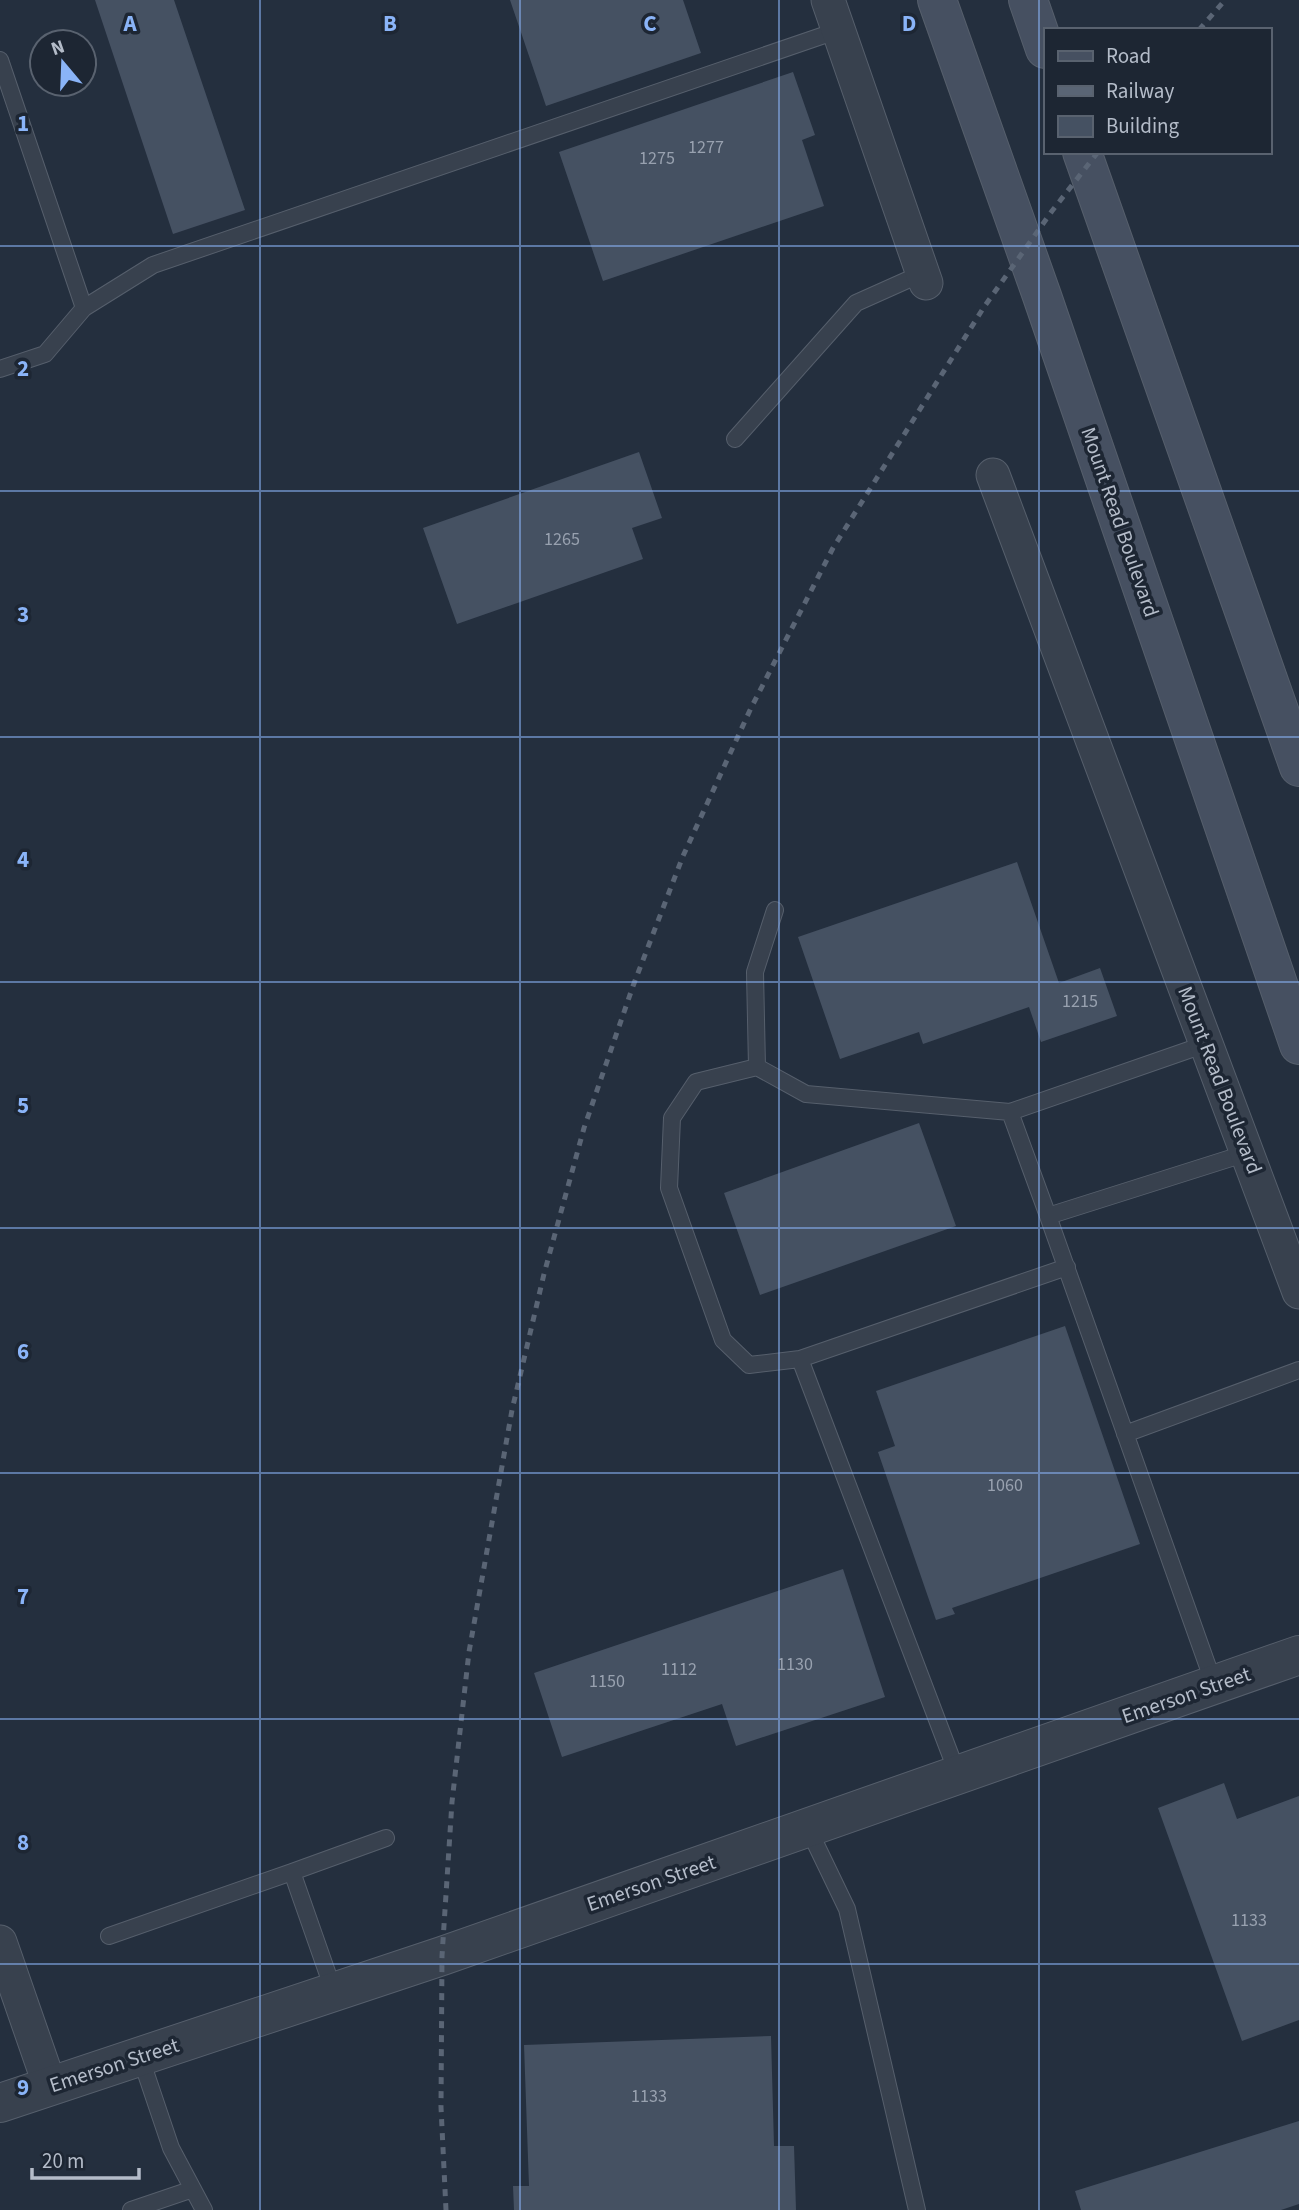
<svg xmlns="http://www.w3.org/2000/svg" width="1299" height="2210" viewBox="0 0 1299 2210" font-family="'Source Sans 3',sans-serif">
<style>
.building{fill:#455162}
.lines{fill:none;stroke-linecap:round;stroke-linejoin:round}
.service-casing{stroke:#565f6c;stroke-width:18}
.minor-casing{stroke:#565f6c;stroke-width:35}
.tertiary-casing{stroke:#565f6c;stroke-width:40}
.secondary-casing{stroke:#565f6c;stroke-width:40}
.service{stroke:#38414e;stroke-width:16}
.minor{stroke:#38414e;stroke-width:33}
.tertiary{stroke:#38414e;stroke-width:38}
.secondary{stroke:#465061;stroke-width:38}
.rail{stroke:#5a6575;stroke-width:5;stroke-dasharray:7 7;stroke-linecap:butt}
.grid{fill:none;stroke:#8ab4f8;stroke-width:2;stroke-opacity:0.55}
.labels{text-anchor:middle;stroke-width:7;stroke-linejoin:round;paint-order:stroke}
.number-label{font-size:18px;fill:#98a1af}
.street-label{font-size:21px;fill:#b4bcc9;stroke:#1d2633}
.grid-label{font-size:23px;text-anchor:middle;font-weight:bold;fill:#8ab4f8;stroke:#1d2633;stroke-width:7;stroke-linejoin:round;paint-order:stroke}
</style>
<rect width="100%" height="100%" fill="#242f3e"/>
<path class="building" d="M95,0H174L245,210L173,234Z
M510,0H683L701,53L546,106Z
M793,72L815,135L802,140L824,206L603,281L559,152Z
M639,452L662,518L632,528L643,559L457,624L423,528Z
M1017,862L1059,983L1100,968L1117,1016L1041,1042L1029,1007L923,1044L919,1032L840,1059L798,937Z
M919,1123L956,1226L760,1295L724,1193Z
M1065,1326L1140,1544L952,1608L955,1614L936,1620L878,1452L895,1446L876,1391Z
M843,1569L885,1697L736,1746L722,1704L562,1757L534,1673Z
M1224,1783L1237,1819L1299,1796V2020L1242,2041L1158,1808Z
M771,2036L774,2146H794L796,2210H514L513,2186H529L524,2045Z
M1299,2121V2204L1281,2210H1081L1075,2191Z"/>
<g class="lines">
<defs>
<path id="service" d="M0,60L84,308L45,354L0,369
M84,308L153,265L839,30
M735,439L856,303L923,273
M757,1067L755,972L775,910
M1010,1112L806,1094L757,1067L696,1082L672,1118L669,1188L723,1340L749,1365L800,1359L1067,1267
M1048,1216L1010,1112L1206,1044
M800,1359L958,1775
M1125,1434L1299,1370
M1214,1684L1048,1216L1247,1153
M808,1828L847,1909L917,2210
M292,1872L386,1838
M109,1936L292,1872L334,1992
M140,2056L171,2148L204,2210
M131,2210L193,2189"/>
<path id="minor" d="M828,0L926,283
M993,475L1299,1292
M0,1942L50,2086"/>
<path id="tertiary" d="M0,2103L442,1956L1299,1655"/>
<path id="secondary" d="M937,0L1042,296L1299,1045
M1028,0L1045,49
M1082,152L1299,767"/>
</defs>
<use href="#service" class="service-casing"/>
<use href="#minor" class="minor-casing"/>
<use href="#tertiary" class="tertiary-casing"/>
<use href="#secondary" class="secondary-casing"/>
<use href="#service" class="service"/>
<use href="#minor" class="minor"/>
<use href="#tertiary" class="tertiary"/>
<use href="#secondary" class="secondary"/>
<path class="rail" d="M1199,30L1225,0
M446,2210L441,2107L442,1956L452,1802L469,1652L512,1410L544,1274L584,1128L633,986L683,856L751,708L833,548L984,307L1052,211L1098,152"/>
</g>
<path class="grid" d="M260,0V2210M520,0V2210M779,0V2210M1039,0V2210M0,246H1299M0,491H1299M0,737H1299M0,982H1299M0,1228H1299M0,1473H1299M0,1719H1299M0,1964H1299"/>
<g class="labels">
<g class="number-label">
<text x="706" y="153">1277</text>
<text x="657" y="164">1275</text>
<text x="562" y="545">1265</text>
<text x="1080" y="1007">1215</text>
<text x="1005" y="1491">1060</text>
<text x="795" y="1670">1130</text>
<text x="679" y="1675">1112</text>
<text x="607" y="1687">1150</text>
<text x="1249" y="1926">1133</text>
<text x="649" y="2102">1133</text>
</g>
<g class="street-label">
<text transform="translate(1120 522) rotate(71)" y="7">Mount Read Boulevard</text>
<text transform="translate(1220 1080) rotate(69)" y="7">Mount Read Boulevard</text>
<text transform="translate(1186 1695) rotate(-19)" y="7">Emerson Street</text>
<text transform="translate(651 1883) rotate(-19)" y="7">Emerson Street</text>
<text transform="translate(114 2065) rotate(-18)" y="7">Emerson Street</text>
</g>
</g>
<g class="grid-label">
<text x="130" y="31">A</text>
<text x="390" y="31">B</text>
<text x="650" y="31">C</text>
<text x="909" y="31">D</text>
<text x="23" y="131">1</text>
<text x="23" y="376">2</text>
<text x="23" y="622">3</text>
<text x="23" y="867">4</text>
<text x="23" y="1113">5</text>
<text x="23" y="1359">6</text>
<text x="23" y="1604">7</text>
<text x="23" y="1850">8</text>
<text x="23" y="2095">9</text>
</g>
<rect x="1044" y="28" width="228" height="126" fill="#1d2633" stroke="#59626f" stroke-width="2"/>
<rect x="1058" y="51" width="35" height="10" fill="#465061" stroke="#59626f" stroke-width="2"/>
<text x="1106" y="63" font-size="21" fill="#b4bcc9">Road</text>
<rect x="1058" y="86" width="35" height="10" fill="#5a6575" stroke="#59626f" stroke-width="2"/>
<text x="1106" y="98" font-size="21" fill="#b4bcc9">Railway</text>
<rect x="1058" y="116" width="35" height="21" fill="#455162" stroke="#59626f" stroke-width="2"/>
<text x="1106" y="133" font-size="21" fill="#b4bcc9">Building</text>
<g transform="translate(63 63) rotate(341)"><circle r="33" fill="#1d2633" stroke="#59626f" stroke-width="2"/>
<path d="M0-5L12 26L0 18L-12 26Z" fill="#8ab4f8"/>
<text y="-10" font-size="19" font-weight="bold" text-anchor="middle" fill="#b4bcc9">N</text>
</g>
<path d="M32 2168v10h107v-10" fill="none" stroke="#b4bcc9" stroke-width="3.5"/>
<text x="42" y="2168" font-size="21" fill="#b4bcc9" stroke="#1d2633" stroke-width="5" paint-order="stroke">20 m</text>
</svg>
